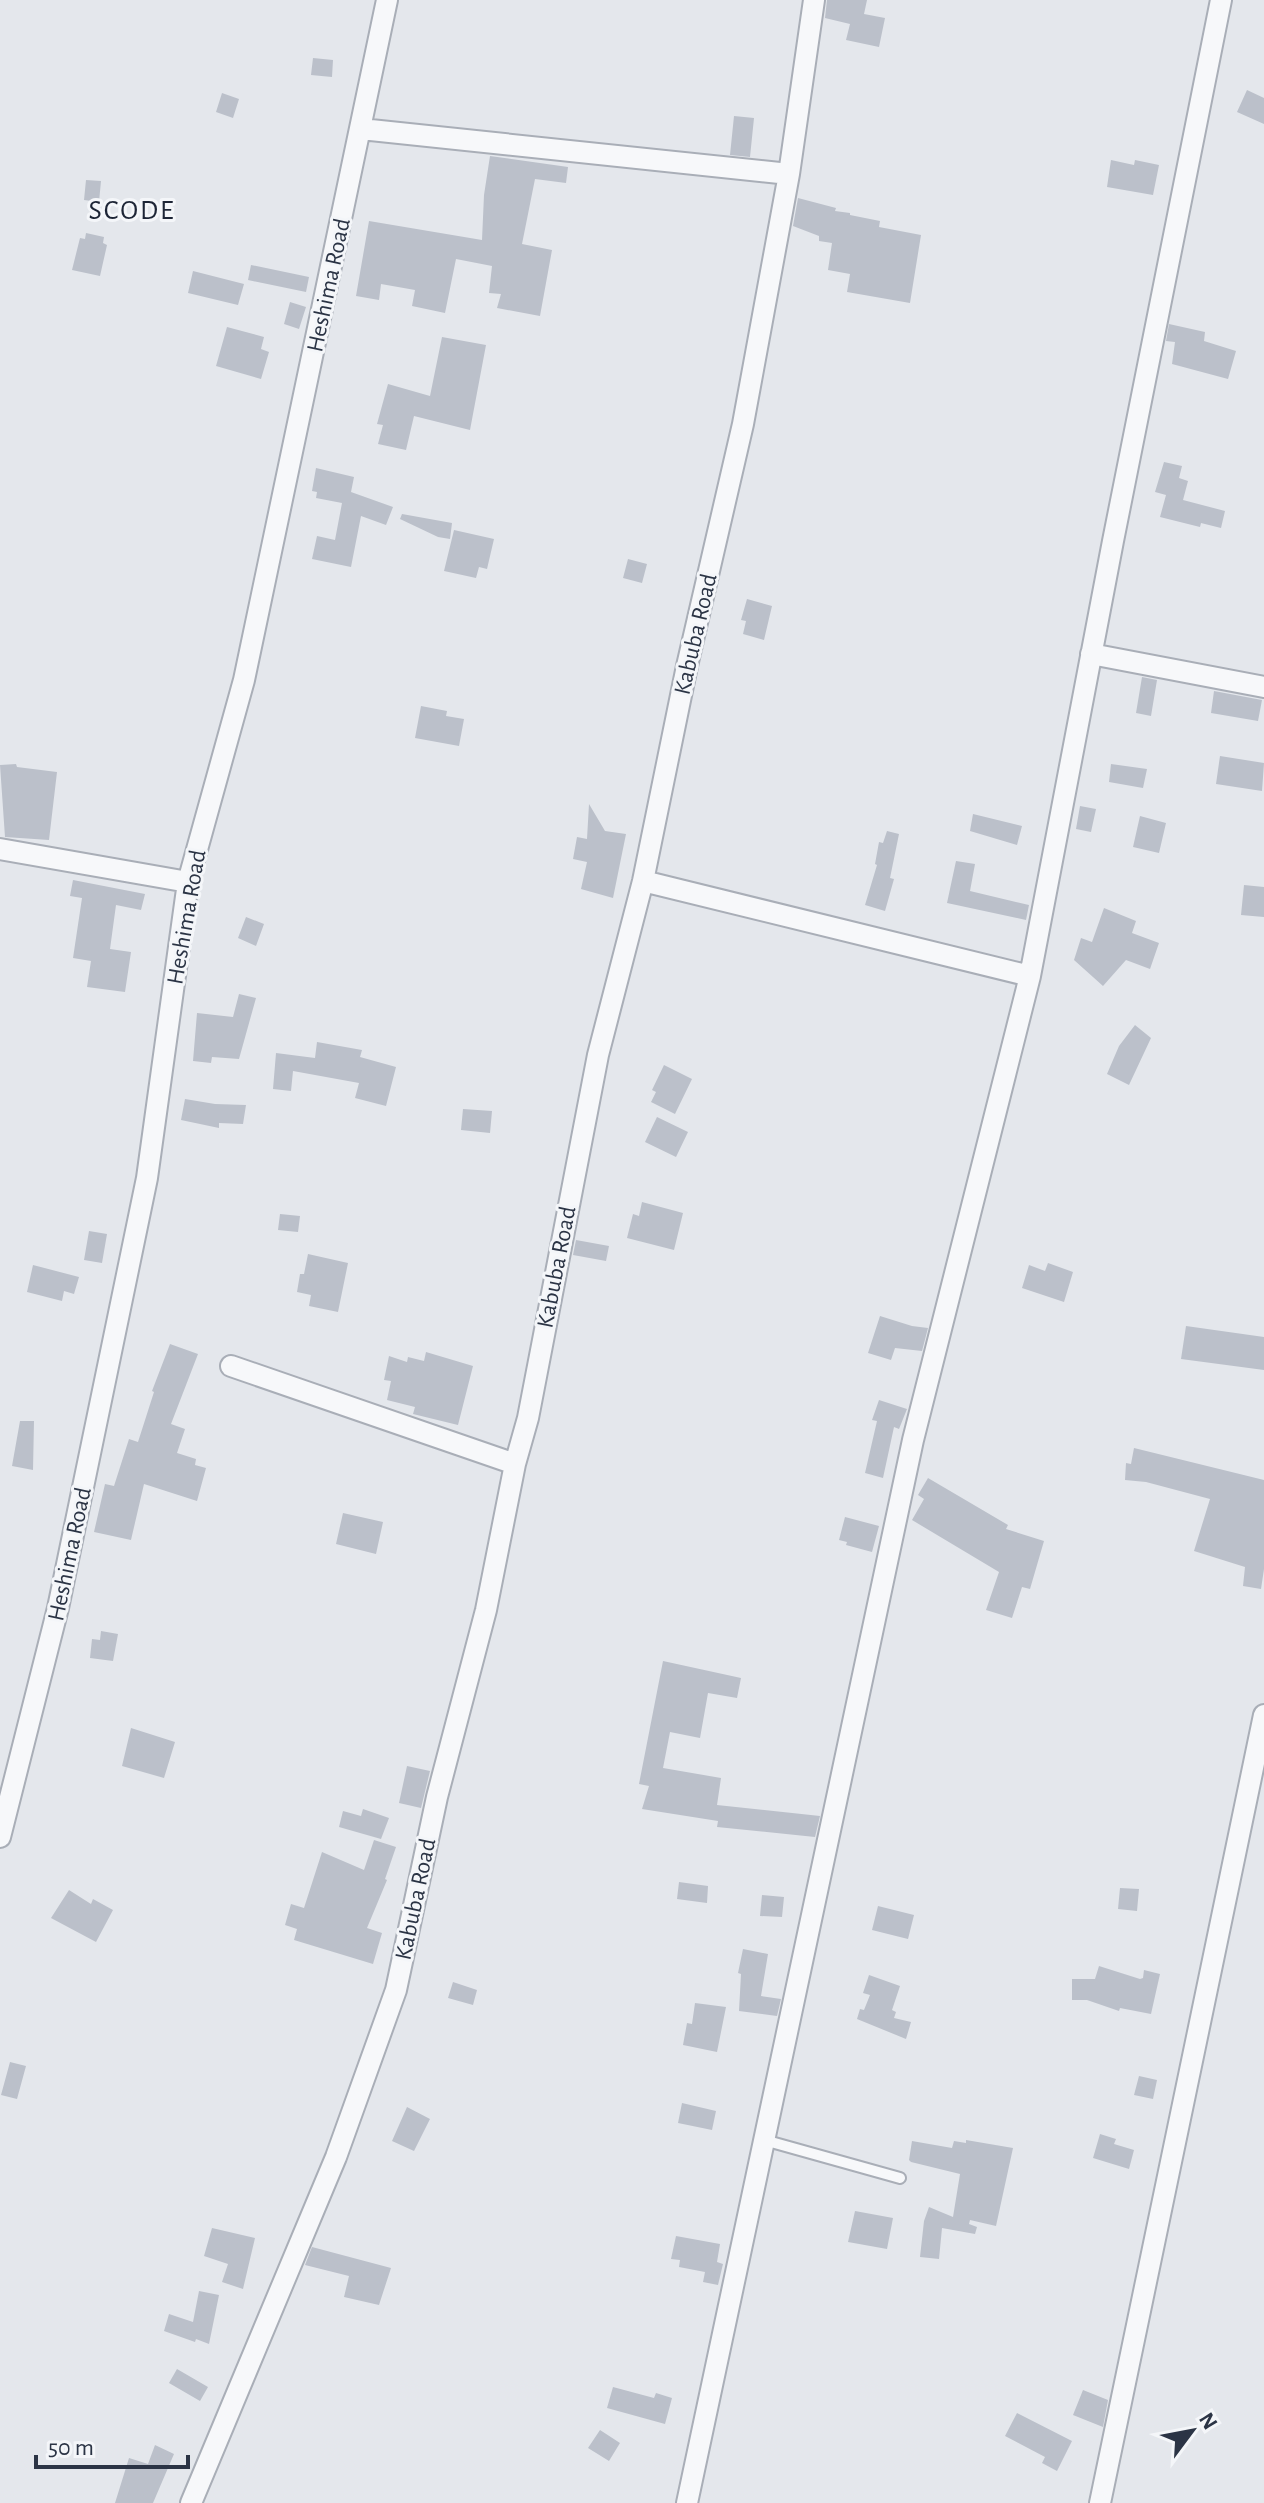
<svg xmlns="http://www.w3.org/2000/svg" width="1264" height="2503" viewBox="0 0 1264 2503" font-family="'Alegreya Sans',sans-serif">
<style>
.building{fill:#bbc0ca}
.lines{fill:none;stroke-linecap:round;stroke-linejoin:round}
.lane-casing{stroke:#a9aeb7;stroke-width:14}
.street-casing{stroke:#a9aeb7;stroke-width:24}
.lane{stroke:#f7f8fa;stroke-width:10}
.street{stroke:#f7f8fa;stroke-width:20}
.labels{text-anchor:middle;stroke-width:6;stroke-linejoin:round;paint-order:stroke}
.street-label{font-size:24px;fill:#2b3445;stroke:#f4f6f9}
.quarter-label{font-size:28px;letter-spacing:2px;fill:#1d2536;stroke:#f4f6f9}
</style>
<rect width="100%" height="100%" fill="#e4e7ec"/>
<path class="building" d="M827,0H867L864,14L885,18L879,47L846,40L850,24L825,18Z
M313,58L333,60L332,77L311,75Z
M1247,90L1264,98V124L1237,112Z
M222,93L239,99L233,118L216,112Z
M734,116L754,118L750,157L730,155Z
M490,156L568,167L566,183L535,179L522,244L552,250L540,316L497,308L501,294L489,293L492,266L456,259L445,313L412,306L415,290L381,284L379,300L356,296L369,221L482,240L484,195Z
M1111,160L1134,165L1135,160L1159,165L1153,195L1107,187Z
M86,180L101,181L99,202L84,200Z
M798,198L836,208L835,211L850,213V215L880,221L879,227L921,235L910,303L847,292L850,274L828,270L832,243L819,241V236L793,226Z
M86,233L104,237L103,243L107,245L100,276L72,270L80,238L85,239Z
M251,265L309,277L306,292L248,280Z
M193,271L244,284L238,305L188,293Z
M290,302L306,307L299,329L284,324Z
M1169,324L1205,332L1204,341L1236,351L1228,379L1172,364L1175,342L1166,341Z
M227,327L264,337L261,349L269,352L261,379L216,366Z
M442,337L486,345L470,430L414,416L406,450L378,444L383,425L377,424L388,384L430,396Z
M1164,462L1182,466L1179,478L1188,481L1183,500L1225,511L1221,528L1201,523L1200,527L1160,517L1166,495L1155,492Z
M316,468L354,477L351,492L393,507L386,525L361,516L351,567L312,559L317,536L335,540L342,503L316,498L317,492L312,491Z
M402,514L452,523L450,539L438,537L400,519Z
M454,530L494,539L487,569L479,567L476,578L444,571Z
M628,559L647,564L642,583L623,578Z
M747,599L772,606L764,640L743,634L746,621L741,620Z
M1142,677L1157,680L1151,716L1136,713Z
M1214,691L1262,700L1258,721L1211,713Z
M421,706L447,711L446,716L464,719L459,746L415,738Z
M1220,756L1264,763L1262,791L1216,784Z
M16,764L17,767L57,772L49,840L5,837L0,765Z
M1111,764L1147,769L1143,788L1109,782Z
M589,804L605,831L626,834L613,898L581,889L587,862L573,859L577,837L587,839Z
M1080,806L1096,809L1091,832L1076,829Z
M973,814L1022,826L1017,845L970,831Z
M1140,816L1166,823L1159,853L1133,847Z
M887,831L899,834L890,878L894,879L885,911L865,905L877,865L875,864L879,842L883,843Z
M956,861L975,864L970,891L1029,905L1026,920L947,903Z
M73,880L145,894L141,910L116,905L110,949L131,952L125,992L87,987L91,961L73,958L82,898L70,896Z
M1244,885L1264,887V917L1241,915Z
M1104,908L1136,921L1132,933L1159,943L1150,969L1126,960L1103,986L1074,960L1081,938L1092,942Z
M246,917L264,924L256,946L238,938Z
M239,994L256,998L239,1059L212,1057L211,1063L193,1061L197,1013L233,1017Z
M1135,1025L1151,1038L1129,1085L1107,1074L1119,1046Z
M317,1042L362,1050L360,1057L396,1067L386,1106L355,1098L359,1083L293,1071L291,1091L273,1089L276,1053L315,1058Z
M664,1065L692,1079L675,1114L651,1102L656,1092L652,1090Z
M185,1099L215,1104L246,1105L243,1124L219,1123V1128L181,1120Z
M463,1109L492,1111L490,1133L461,1130Z
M657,1117L688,1132L676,1157L645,1142Z
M642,1202L683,1213L674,1250L627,1238L633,1214L639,1216Z
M280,1214L300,1216L298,1232L278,1230Z
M89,1231L107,1234L102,1263L84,1260Z
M576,1240L609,1246L606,1261L573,1255Z
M308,1254L348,1263L338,1312L309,1306L311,1295L297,1292L300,1274H304Z
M1048,1263L1073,1272L1064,1302L1022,1288L1029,1265L1045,1271Z
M33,1265L79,1277L74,1294L64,1291L62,1301L27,1292Z
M880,1316L912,1326L928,1328L922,1351L895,1348L891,1360L868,1353Z
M1186,1326L1264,1337V1370L1181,1359Z
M170,1344L198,1354L171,1424L185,1429L177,1453L196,1459L195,1465L206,1468L197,1501L144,1484L131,1540L94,1532L105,1484L114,1486L129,1439L138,1442L154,1392L152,1391Z
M426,1352L473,1366L458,1425L413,1414L415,1407L387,1400L391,1381L384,1380L389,1356L407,1362L408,1357L424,1361Z
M879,1400L907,1409L899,1429L894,1427L883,1478L865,1473L877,1421L872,1420Z
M20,1421H34L33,1470L12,1466Z
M1134,1448L1264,1480V1569L1261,1589L1243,1586L1245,1567L1194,1551L1210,1499L1146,1482L1125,1480L1126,1463L1131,1464Z
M928,1478L1008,1525L1006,1529L1044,1541L1030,1589L1022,1587L1012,1618L986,1610L999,1572L912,1520L924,1499L918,1495Z
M343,1513L383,1522L376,1554L336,1544Z
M845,1517L879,1526L872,1552L846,1545L847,1542L839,1540Z
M101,1631L118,1634L113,1661L90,1658L92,1639L100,1640Z
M663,1661L741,1678L737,1698L708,1693L700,1738L670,1732L663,1768L721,1778L717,1805L820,1816L815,1837L717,1827L718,1821L642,1809L649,1786L639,1784Z
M131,1728L175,1742L164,1778L122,1766Z
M407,1766L430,1771L421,1808L399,1803Z
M363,1809L389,1818L381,1839L339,1827L343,1811L361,1816Z
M374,1840L396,1847L385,1879L387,1880L367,1928L382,1933L373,1964L294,1940L297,1929L285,1925L291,1904L304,1908L322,1852L364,1870Z
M679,1882L708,1886L707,1903L677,1899Z
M1120,1888L1139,1889L1137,1911L1118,1909Z
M69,1890L91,1904L93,1899L113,1910L96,1942L51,1918Z
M762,1895L784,1897L782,1917L760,1916Z
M878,1906L914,1915L908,1939L872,1930Z
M743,1949L768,1954L761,1996L781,1999L777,2016L739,2011L741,1974L738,1973Z
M1099,1966L1140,1979L1143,1978L1144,1970L1160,1974L1151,2014L1120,2008L1119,2011L1087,2000H1072V1979H1095Z
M869,1975L900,1986L892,2010L896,2012L894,2018L911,2022L906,2039L857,2019L860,2009L864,2010L870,1995L863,1993Z
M453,1982L477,1990L473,2005L448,1998Z
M695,2003L726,2007L717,2052L683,2045L687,2023L692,2024Z
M10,2062L26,2066L17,2099L1,2095Z
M1139,2076L1157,2080L1153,2099L1134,2095Z
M682,2103L716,2111L712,2130L678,2123Z
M407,2107L430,2119L414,2151L392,2141Z
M1100,2134L1116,2139L1114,2144L1134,2150L1129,2169L1093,2158Z
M966,2140L1013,2148L996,2226L970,2220L969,2224L977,2227L975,2234L942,2228L939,2259L920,2257L924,2221L929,2207L953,2217L960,2174L911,2162L909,2160L912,2141L952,2148L954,2141L966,2143Z
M855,2211L893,2218L887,2249L848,2242Z
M212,2228L255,2238L243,2289L222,2282L228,2264L204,2256Z
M676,2236L720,2244L717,2262L723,2264L718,2285L703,2282L705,2272L679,2267L680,2260L671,2259Z
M312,2247L391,2268L379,2305L344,2297L349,2276L305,2265Z
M199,2291L219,2295L209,2344L196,2339L195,2342L164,2331L169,2314L193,2322Z
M177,2369L208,2387L200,2401L169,2383Z
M613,2387L654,2398L656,2393L672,2398L665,2424L607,2408Z
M1083,2390L1108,2400L1103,2427L1073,2415Z
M1017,2413L1072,2441L1057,2471L1042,2463L1045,2457L1005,2436Z
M600,2430L620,2443L609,2461L588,2448Z
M155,2445L174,2454L153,2503H115L129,2458L148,2464Z"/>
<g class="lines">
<defs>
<path id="lane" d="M764,2140L900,2178"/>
<path id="street" d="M361,129L789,174
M1091,654L1264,687
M0,849L188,882
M643,881L1030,976
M231,1366L515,1464
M0,1837L58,1608L147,1178L188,882L244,680L387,0
M191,2503L336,2157L396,1990L437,1797L486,1610L515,1464L528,1418L598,1055L643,881L687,666L743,424L789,174L814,0
M687,2503L913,1440L1030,976L1113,541L1221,0
M1100,2503L1264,1715"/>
</defs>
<use href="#lane" class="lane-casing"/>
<use href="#street" class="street-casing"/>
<use href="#lane" class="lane"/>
<use href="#street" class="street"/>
</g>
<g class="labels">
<g class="street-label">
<text transform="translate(328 285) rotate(-78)" y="8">Heshima Road</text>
<text transform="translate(695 634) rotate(-77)" y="8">Kabuba Road</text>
<text transform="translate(186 917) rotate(-80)" y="8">Heshima Road</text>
<text transform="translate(556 1267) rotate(-79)" y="8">Kabuba Road</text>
<text transform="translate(69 1554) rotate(-78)" y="8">Heshima Road</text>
<text transform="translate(415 1899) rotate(-78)" y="8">Kabuba Road</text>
</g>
<g class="quarter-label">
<text x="132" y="219">SCODE</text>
</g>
</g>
<g transform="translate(1192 2431) rotate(58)" stroke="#f4f6f9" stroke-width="6" paint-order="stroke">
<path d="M0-6L14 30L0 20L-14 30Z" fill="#2b3445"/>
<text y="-12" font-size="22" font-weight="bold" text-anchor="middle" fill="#2b3445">N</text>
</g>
<path d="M36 2455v12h152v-12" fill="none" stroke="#2b3445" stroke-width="4"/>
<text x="48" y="2455" font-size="24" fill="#2b3445" stroke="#f4f6f9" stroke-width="6" paint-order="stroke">50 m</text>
</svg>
